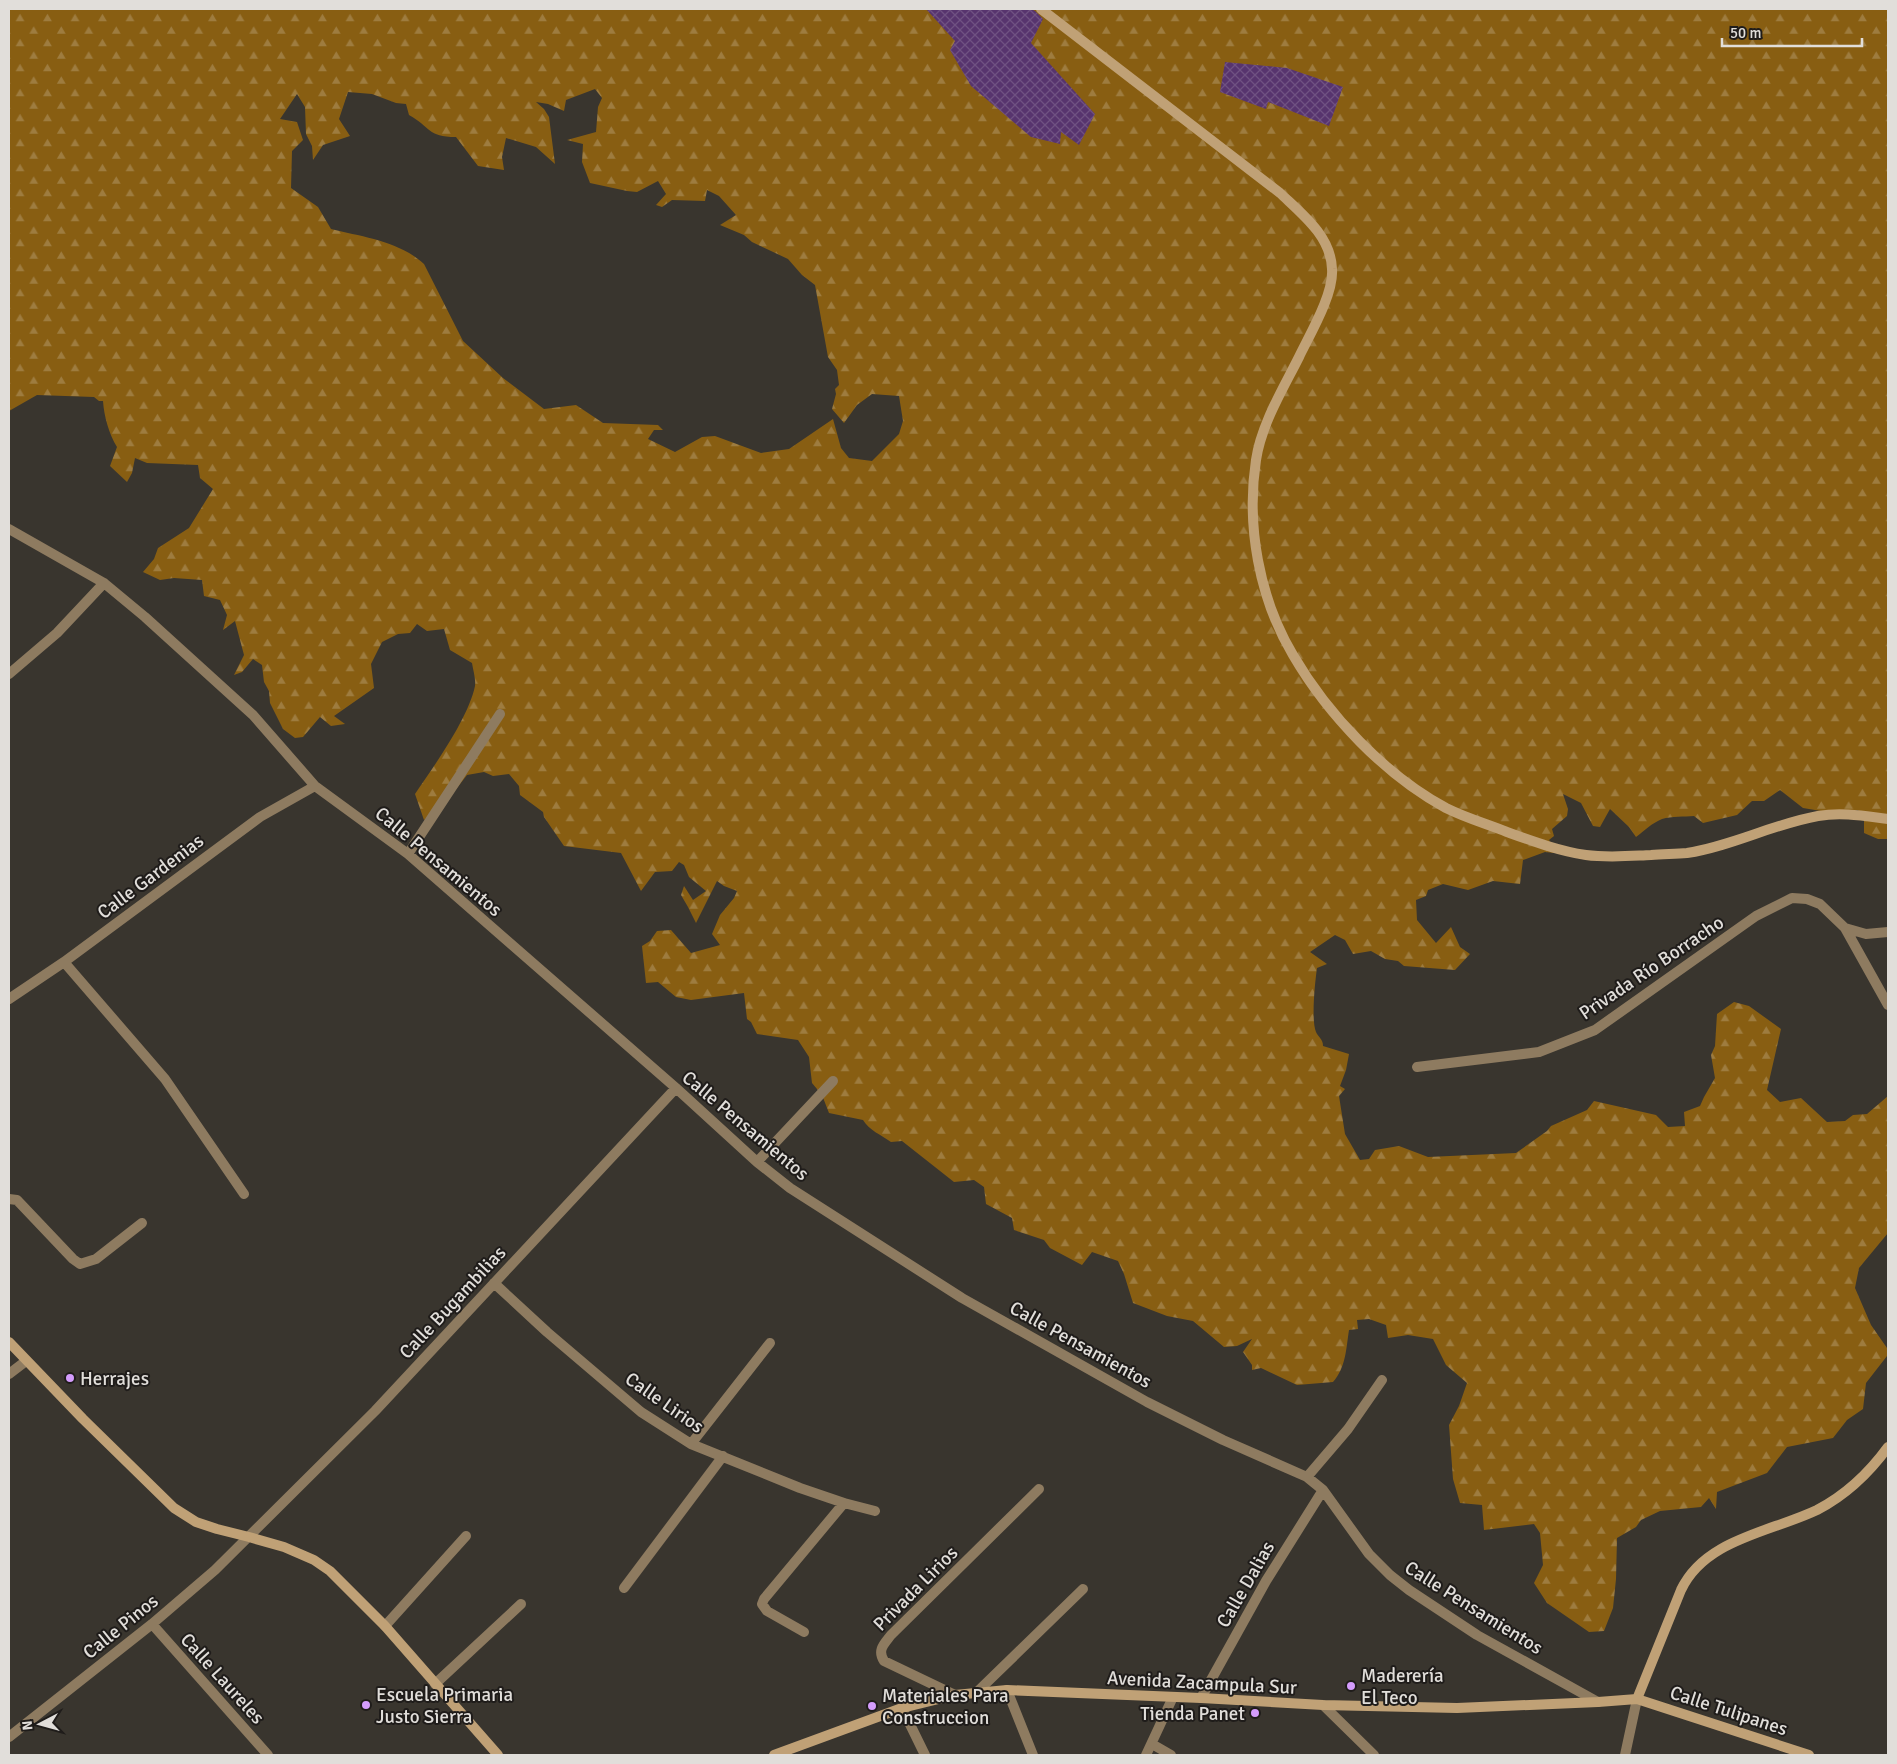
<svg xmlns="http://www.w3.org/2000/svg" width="1897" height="1764" viewBox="0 0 1897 1764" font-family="Signika,sans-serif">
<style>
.forest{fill:url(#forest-firs);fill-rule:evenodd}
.building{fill:url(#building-cross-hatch)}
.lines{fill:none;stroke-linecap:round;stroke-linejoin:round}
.minor{stroke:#8e7b60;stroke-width:10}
.secondary{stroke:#c0a176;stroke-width:10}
.poi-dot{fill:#d49cfc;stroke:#1f1c1a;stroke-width:2}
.labels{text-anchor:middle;stroke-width:4;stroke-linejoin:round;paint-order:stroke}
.street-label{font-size:19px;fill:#e1deda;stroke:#1f1c1a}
.poi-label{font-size:19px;fill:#e1deda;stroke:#1f1c1a;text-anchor:start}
</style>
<defs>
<pattern id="forest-firs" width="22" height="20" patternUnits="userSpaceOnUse" patternTransform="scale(1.25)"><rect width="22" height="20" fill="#885e12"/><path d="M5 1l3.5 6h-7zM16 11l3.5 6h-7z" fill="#9e7c3f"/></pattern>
<pattern id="building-cross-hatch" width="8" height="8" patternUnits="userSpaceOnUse" patternTransform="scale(1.25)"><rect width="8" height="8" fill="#57346e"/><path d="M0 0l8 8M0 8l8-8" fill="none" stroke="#6f5182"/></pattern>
</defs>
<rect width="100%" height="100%" fill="#39352e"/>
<path class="forest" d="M9,9H1888V839H1878L1864,833V819L1858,810L1821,815V811L1803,808L1780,790L1764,801H1752L1737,815L1703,823L1694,816C1684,817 1672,816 1662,819C1652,823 1644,831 1636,837L1629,827L1610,809L1600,827L1593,826L1581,803L1563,794L1568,809L1567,816L1552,829L1554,836L1549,840L1555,848L1554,853L1545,852L1523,860L1520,884L1493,881L1468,890L1443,884L1428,890L1426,896L1416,900L1417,920L1436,943L1451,927L1460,947L1470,954L1455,970L1404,966L1398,961L1385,959L1371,951L1353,954L1345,940L1335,935L1310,952L1327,964L1317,968C1315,982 1311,1020 1316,1032C1318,1037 1323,1039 1323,1046L1349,1054L1346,1070L1340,1086L1345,1089L1339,1096L1345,1134L1360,1160L1369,1159L1375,1150L1399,1146L1428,1157L1516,1153L1547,1131L1551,1126L1587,1110L1594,1101L1656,1115L1668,1127L1685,1126L1684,1112L1700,1106L1704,1097L1715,1078L1711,1055L1715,1046L1717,1014L1734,1002L1749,1006L1781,1029L1767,1090L1780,1102L1801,1098L1827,1122L1845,1121L1853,1115L1867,1114L1888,1096V1233L1859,1268L1855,1288L1871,1325L1887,1348V1356L1866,1383L1863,1409L1847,1420L1833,1438L1787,1447L1767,1473L1717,1492L1716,1509L1709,1498L1701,1507L1660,1511L1641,1520L1636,1527L1617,1538L1616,1579L1613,1608L1604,1631L1589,1632L1547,1603L1534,1583L1543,1565L1540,1533L1534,1524L1484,1530L1482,1505L1460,1503L1453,1479L1449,1425L1459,1406L1467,1383L1446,1365L1433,1339L1408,1335L1388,1338L1386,1325L1369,1319L1357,1320L1358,1329L1349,1330C1346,1349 1346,1367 1333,1382L1297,1385L1261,1368L1252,1370V1365L1243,1352L1252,1339L1237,1346L1224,1347L1193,1321L1167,1316L1133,1303L1124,1274L1118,1261L1092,1252L1082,1265L1050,1248L1044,1240L1014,1230L1012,1218L986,1204L984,1187L974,1180L954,1182L902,1141L891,1142C881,1135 869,1130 863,1120L829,1113L822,1095L812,1083L809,1057L798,1040L757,1034L751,1022L747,1019L744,993L691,1000L676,997L658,982L646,983L642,946L650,941L657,931L671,930L691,953L720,945L712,934L720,915L734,898L737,891L724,886L717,881L696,923L688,907L681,895L684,886L693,900L706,891L689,877L684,865L679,862L672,871L655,872L641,891L621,853L564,846L544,817L543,812L520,795L519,786L509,774L493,776L484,772L467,775L446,802L424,820L415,794C434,766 468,719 475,686C476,679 473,670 472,663L450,650L444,629L427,631L417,624L410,633L398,634L382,642L371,664L374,688L334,716L345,724L331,726L320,717L303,737L295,738L283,729L270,703L269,691L264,682L262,665L253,659L242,672L234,675L244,655L235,621L223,630L227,615L220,600L204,596L202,580L174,578L160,580L143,572L154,559L158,548L189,528L213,489L200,478L198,465L147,463L135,458L132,473L127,482L110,466L117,447C109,434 104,416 103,401H99L94,397L37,395L9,411ZM595,89L602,98L598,107L596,132L567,140L583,144L582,162L590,183L627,191L637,192L658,181L666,194L656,205L662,207L672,200L705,201L707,190L719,196L736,215L720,225L744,235L752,242L788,259L802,275L815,285L828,357L837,370L839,385L835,389L836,394L832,409L844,423L857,405L872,394L899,396L903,421L899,434L872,461L849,458L841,448L833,419L789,449L761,453L715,436L702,437L675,452L648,439L654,430H663L658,425L603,423L576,405L544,409L503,378L463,341L424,264C399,241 363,237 331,229L318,207L291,188L292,151L303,140L297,122L280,119L297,94L305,107L306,134L312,146L313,160L323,145L350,136L339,119L348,92L372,94L396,103L406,104L409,115C431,127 427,137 456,137L478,166L504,170L502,157L506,138L536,147L555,164L549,117L544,109L536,102L548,104L564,111L566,100Z"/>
<path class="building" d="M926,9H1031L1035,11L1043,19L1031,43L1095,114L1079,145L1061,132L1060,144L1031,137L971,86L950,50L955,41Z
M1225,62L1287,68L1343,87L1329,126L1268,102L1266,109L1220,92Z"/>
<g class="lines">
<path class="minor" d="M9,529L104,583L145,617L253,715L315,786L408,854L676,1088L757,1162L790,1188L962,1298L1147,1402L1223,1440L1307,1477L1323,1490L1369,1554L1390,1575L1409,1590L1477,1635L1598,1702
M9,674L57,633L104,583
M408,854L500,714
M1845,928L1888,1005
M64,962L165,1079L244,1194
M9,999L64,962L260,817L315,786
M1417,1067L1539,1052L1595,1030L1756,916L1792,898L1807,899L1820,904L1845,928L1866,934L1888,932
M757,1162L833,1081
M9,1199L17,1200L73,1259L80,1264L96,1259L142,1223
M494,1283L547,1332L641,1412L691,1444L800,1488L844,1503L875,1511
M9,1374L26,1361
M691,1444L770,1343
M1307,1477L1348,1429L1382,1380
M624,1588L723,1456
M152,1624L268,1755
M385,1626L466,1536
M804,1632L767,1611L762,1604L764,1599L844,1503
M435,1684L521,1604
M1007,1690L1033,1755
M976,1693L1083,1589
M955,1695L884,1661C877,1650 884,1644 891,1635L1039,1489
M1201,1698L1266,1581L1323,1490
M1323,1705L1374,1755
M902,1708L925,1755
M9,1737L152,1624L215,1570L375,1411L676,1088
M1152,1744L1171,1755
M1146,1755L1173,1697
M1625,1755L1637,1699"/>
<path class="secondary" d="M1041,9L1280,193C1302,214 1331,236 1332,269C1334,294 1310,334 1299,357C1283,389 1261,425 1256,460C1246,525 1259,598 1293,655C1328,715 1385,775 1446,808C1466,818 1487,824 1507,832C1532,841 1559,851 1586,855C1608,858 1629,856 1651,855C1663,854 1675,854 1687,853C1732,846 1773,824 1818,816C1842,812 1864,816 1888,819
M9,1342L83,1419L174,1508L196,1522L217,1529L249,1537L284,1547L314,1560L330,1571L385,1626L498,1755
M1637,1699L1681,1590C1705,1539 1771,1532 1817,1510C1846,1495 1869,1473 1888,1447
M774,1755L902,1708L955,1695L1007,1690L1201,1698L1323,1705L1457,1708L1598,1702L1637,1699L1809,1755"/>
</g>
<g class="poi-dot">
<circle cx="70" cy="1378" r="5"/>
<circle cx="1351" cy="1686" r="5"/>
<circle cx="366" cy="1705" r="5"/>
<circle cx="872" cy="1706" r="5"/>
<circle cx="1255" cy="1713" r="5"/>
</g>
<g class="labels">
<g class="street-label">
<text transform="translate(439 861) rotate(40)" y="7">Calle Pensamientos</text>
<text transform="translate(150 876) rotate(-37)" y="7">Calle Gardenias</text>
<text transform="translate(1651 967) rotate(-34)" y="7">Privada Río Borracho</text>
<text transform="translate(746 1125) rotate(40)" y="7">Calle Pensamientos</text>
<text transform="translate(452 1302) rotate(-47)" y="7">Calle Bugambilias</text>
<text transform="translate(1081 1344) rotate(29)" y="7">Calle Pensamientos</text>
<text transform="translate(665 1402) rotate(35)" y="7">Calle Lirios</text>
<text transform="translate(1245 1584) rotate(-60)" y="7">Calle Dalias</text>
<text transform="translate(915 1588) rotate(-45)" y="7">Privada Lirios</text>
<text transform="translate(1474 1607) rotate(32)" y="7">Calle Pensamientos</text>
<text transform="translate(120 1626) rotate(-39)" y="7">Calle Pinos</text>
<text transform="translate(223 1678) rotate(48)" y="7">Calle Laureles</text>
<text transform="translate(1202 1682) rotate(3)" y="7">Avenida Zacampula Sur</text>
<text transform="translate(1729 1710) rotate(18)" y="7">Calle Tulipanes</text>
</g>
<g class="poi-label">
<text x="80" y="1385">Herrajes</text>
<text x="1361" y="1682">Maderería<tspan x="1361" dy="22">El Teco</tspan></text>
<text x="376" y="1701">Escuela Primaria<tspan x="376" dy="22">Justo Sierra</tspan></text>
<text x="882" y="1702">Materiales Para<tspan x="882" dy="22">Construccion</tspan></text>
<text x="1245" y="1720" text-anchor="end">Tienda Panet</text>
</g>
</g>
<rect width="1897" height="1764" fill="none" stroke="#e1deda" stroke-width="20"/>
<g transform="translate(40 1724) rotate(264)" stroke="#1f1c1a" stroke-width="4" paint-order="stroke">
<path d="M0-4L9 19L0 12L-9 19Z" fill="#e1deda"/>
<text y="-8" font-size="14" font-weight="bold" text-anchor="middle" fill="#e1deda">N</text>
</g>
<path d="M1722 38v8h140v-8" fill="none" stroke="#e1deda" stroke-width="2.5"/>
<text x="1730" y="38" font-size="15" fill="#e1deda" stroke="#1f1c1a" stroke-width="4" paint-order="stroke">50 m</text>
</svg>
